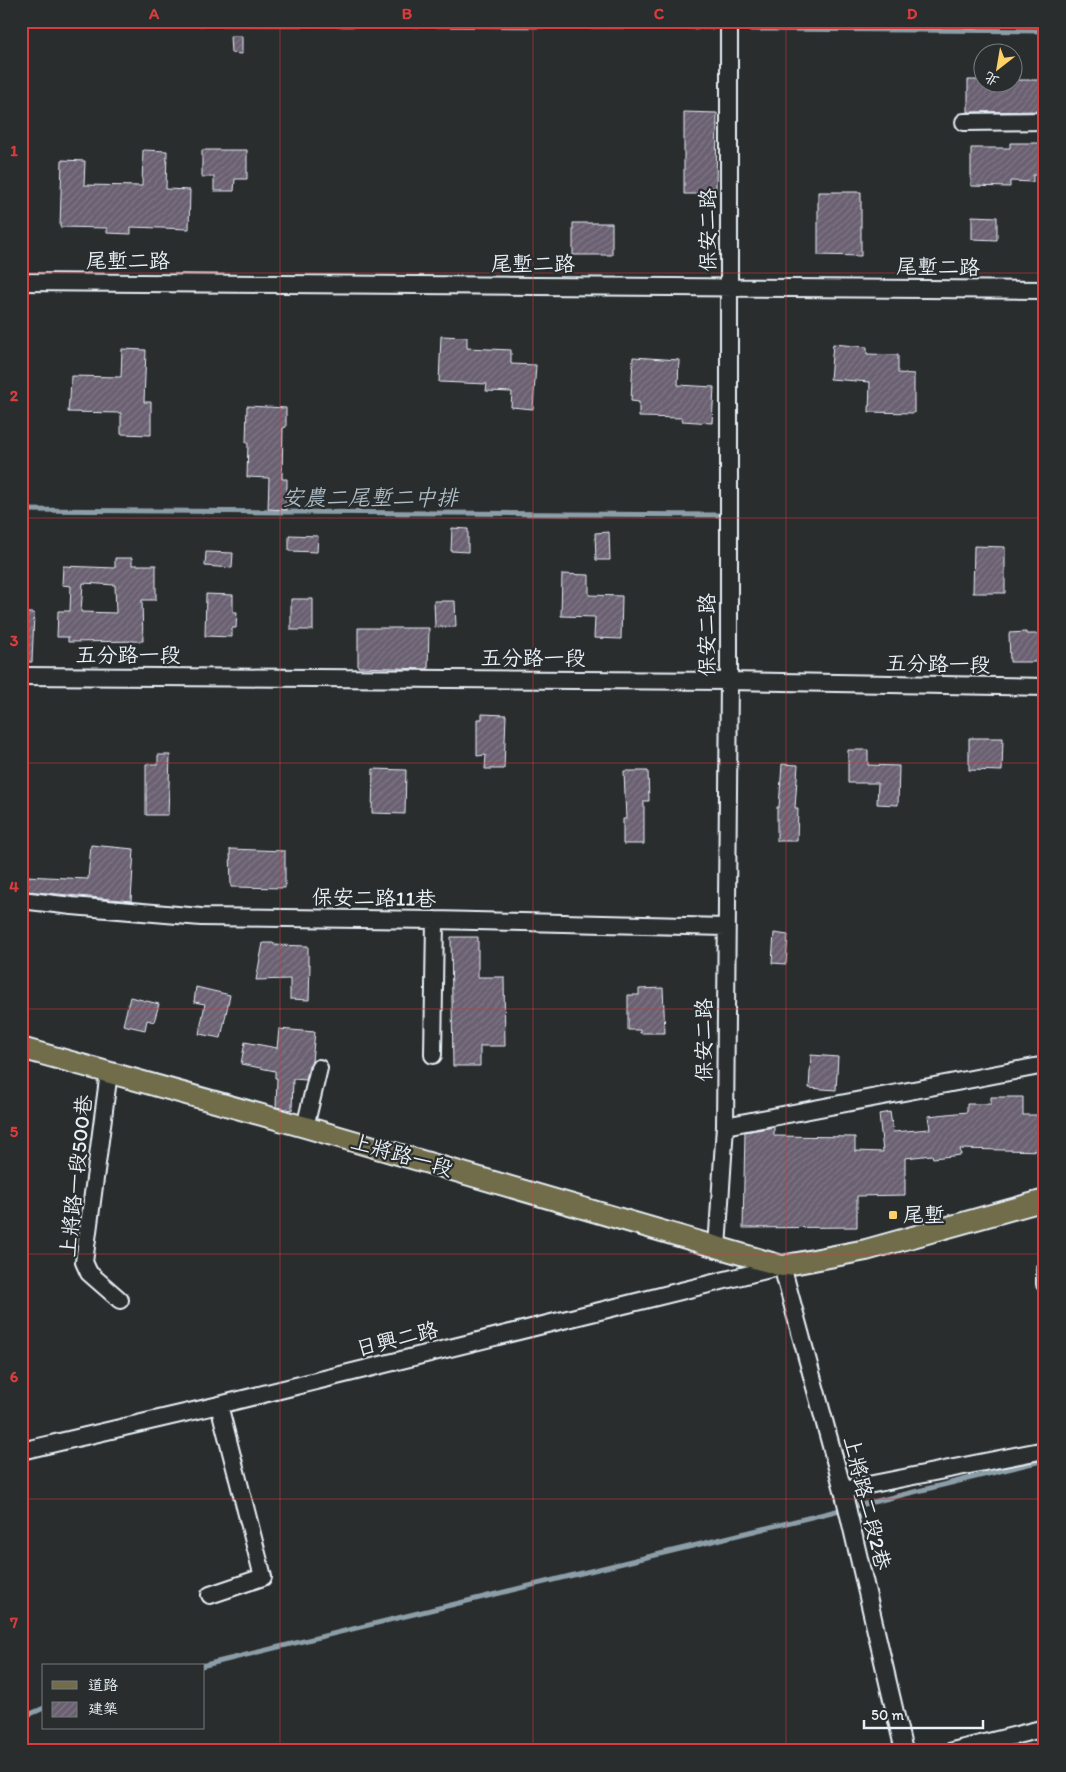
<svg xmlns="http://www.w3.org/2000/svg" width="1066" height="1772" viewBox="0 0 1066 1772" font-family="Itim,'LXGW WenKai TC',sans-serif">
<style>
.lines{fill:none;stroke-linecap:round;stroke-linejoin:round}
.stream{stroke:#8c9ea8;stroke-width:5}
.building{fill:url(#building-hatch);stroke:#e8f1f8;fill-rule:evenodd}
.minor-casing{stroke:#e8f1f8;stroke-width:20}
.major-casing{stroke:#e8f1f8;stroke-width:24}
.minor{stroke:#2a2d2e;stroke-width:16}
.major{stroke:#716d4b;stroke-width:20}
.grid{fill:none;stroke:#d83c3d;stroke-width:1;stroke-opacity:0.55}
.poi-dot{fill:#ffd166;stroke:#2a2d2e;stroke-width:2}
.labels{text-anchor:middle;stroke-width:4.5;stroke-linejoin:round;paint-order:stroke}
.street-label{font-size:21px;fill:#e8f1f8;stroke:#2a2d2e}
.poi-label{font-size:21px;fill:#e8f1f8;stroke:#2a2d2e;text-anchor:start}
.water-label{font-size:22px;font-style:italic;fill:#abbac3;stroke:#2a2d2e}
.neatline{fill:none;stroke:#d83c3d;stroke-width:2}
.grid-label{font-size:16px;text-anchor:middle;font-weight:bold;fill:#d83c3d}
</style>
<defs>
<pattern id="building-hatch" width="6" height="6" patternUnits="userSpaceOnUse" patternTransform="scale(1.25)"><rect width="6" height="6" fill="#6a6071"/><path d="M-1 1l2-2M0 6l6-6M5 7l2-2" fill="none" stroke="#7f7786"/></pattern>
</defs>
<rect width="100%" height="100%" fill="#2a2d2e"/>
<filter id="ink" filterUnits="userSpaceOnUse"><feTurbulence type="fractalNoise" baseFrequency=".02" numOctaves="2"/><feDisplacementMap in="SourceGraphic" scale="10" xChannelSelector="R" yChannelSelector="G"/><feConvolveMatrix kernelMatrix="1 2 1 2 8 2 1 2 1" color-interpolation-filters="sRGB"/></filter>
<g filter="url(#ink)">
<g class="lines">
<path class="stream" d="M21,23L724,27
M749,29L1045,31
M21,510L718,515
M201,1666L1045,1460
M21,1718L44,1708"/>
</g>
<path class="building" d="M230,36H242V54L231,53Z
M968,80H984V82H1014V80H1045V111L968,112Z
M684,112L717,113L716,194H684Z
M1010,143H1045V175H1033V182L1010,181V187L971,186V148H1010Z
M143,150L167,151L166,189L190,190L189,229L131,227V234L107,233V228L60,227L62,160L85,161L84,185L142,186Z
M202,150H247V179H235L234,191H214V177H202Z
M818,192H861V256L818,255Z
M972,216L997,217V240L972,239Z
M573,223H612V255H573Z
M441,336L467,337V348L511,350V364L536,365L533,409L511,407L512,392L486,391L487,384L439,382Z
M833,344L867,347V354L898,355V373L914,374V413L869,412L870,382L830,379Z
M122,349L146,350L144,402H151V435L121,434V413L68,412L69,400H70L71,376L121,377Z
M633,357L679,360L678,385L714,387L712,423L682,421V418L639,417V402L631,401Z
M247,406L286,408V427L283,428L282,479H287V510L268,509L269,478L247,477L248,443H246Z
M452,528L468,529V552L451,551Z
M609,532L610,560H596L595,533Z
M289,535L318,536L317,552L289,551Z
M974,546L1005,547V593H973Z
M206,552L233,553L232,568L205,566Z
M115,558H132V565H156V600H142L143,641L68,642V637H57L58,611H70L71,586L62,585L63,566L115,568ZM83,583L115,585L116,613L81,612Z
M562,574L589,575V595L622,596L621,639L594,638L595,617L561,616Z
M206,594L233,595V612H237L236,628H232V637L205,636Z
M291,599H313V630H291Z
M434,601H455L456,627H435Z
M21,613H34L32,662H21Z
M358,628H429L428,669L358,667Z
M1026,632V634H1045V662H1010L1009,633Z
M482,714L506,715L504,769H485L486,755L477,756V719H482Z
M969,738H1003L1002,771L969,770Z
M848,750H868V765L899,766L898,805L877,804L878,783H848Z
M158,755H170L168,815H146V764H158Z
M782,764L798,765L795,808H798L797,841H777V807H779Z
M373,769L406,770L405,814L372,813Z
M624,771H648L649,801H644V844H623V819H626Z
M91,845L134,849L131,901L26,891V876L88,879Z
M230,849L285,851V888L231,887Z
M774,933L788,935L786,964L772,963Z
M451,937H478V977H504L505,1046H480V1066H453Z
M263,943H274V945L308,946V964H310L309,1000L290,999V979L256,980Z
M196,987L230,995L221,1038L199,1034L205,1004L194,1002Z
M663,988L665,1033H640V1030H628V995H639V989Z
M130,997L159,1004L154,1022L147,1020L145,1030L123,1025Z
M279,1029L315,1032L312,1061L309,1066L306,1080L293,1079L292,1110L276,1107L277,1078H275V1071L241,1064L245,1042L277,1048Z
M811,1055L838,1057L836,1090L809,1088Z
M991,1097H1023V1115H1045V1151L960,1149L961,1155L933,1158L932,1155L905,1158V1195L857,1196V1227L743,1228L745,1132L774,1127V1136L855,1137V1151L883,1152L879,1114L890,1112L893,1132L930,1129L928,1116L967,1112V1104H991Z"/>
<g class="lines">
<defs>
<path id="minor" d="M964,122L1045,121
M21,282L1045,290
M21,676L729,681L1045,687
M21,900L72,906L201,917L435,920L726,927
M433,1055L435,920
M109,1072L84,1262L89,1273L120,1300
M725,1126L1045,1065
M305,1127L319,1068
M717,1248L725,1126L729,681V21
M1045,1270V1284
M21,1451L219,1405L782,1266L843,1490L904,1751
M843,1490L1045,1450
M210,1595L263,1577L219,1405
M952,1751L1045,1728"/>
<path id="major" d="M21,1048L305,1127L782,1266L866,1250L1045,1200"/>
</defs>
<use href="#minor" class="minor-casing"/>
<use href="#major" class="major-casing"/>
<use href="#minor" class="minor"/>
<use href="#major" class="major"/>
</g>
</g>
<path class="grid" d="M280,21V1751M533,21V1751M786,21V1751M21,273H1045M21,518H1045M21,763H1045M21,1009H1045M21,1254H1045M21,1499H1045"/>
<rect class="poi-dot" x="888" y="1210" width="10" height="10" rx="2.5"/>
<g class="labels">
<g class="street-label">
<text transform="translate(708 230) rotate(-90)" y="7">保安二路</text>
<text x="128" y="268">尾塹二路</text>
<text x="533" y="271">尾塹二路</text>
<text transform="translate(938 267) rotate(1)" y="7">尾塹二路</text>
<text transform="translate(707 635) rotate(-90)" y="7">保安二路</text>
<text x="128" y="662">五分路一段</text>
<text x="533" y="665">五分路一段</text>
<text transform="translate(938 664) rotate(1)" y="7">五分路一段</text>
<text transform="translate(374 898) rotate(1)" y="7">保安二路11巷</text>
<text transform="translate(704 1040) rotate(-90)" y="7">保安二路</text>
<text transform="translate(402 1155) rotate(16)" y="7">上將路一段</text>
<text transform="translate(76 1176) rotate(-84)" y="7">上將路一段500巷</text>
<text transform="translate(397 1339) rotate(-14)" y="7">日興二路</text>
<text transform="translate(867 1503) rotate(76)" y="7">上將路二段2巷</text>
</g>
<g class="poi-label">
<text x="903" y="1222">尾塹</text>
</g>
<g class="water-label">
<text x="370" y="505">安農二尾塹二中排</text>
</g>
</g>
<rect width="1066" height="1772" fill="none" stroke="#2a2d2e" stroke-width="55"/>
<rect x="42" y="1664" width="162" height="65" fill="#2a2d2e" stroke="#767b7f"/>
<rect x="52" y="1681" width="25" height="8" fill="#716d4b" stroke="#767b7f"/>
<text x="88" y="1690" font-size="15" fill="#e8f1f8">道路</text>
<rect x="52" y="1702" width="25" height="15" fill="url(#building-hatch)" stroke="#767b7f"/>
<text x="88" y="1714" font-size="15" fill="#e8f1f8">建築</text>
<g transform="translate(998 68) rotate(211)"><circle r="24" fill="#2a2d2e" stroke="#767b7f"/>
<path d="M0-4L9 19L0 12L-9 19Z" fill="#ffd166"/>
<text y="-8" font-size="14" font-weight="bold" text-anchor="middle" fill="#e8f1f8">北</text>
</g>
<path d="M864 1720v8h119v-8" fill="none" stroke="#e8f1f8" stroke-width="2.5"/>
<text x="871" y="1720" font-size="15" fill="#e8f1f8" stroke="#2a2d2e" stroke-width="4" paint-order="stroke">50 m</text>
<rect x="28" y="28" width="1010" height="1716" class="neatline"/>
<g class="grid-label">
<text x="154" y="19">A</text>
<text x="407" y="19">B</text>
<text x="659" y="19">C</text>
<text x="912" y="19">D</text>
<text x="14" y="156">1</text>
<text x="14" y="401">2</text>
<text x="14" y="646">3</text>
<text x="14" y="892">4</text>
<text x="14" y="1137">5</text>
<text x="14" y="1382">6</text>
<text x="14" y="1628">7</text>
</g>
</svg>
